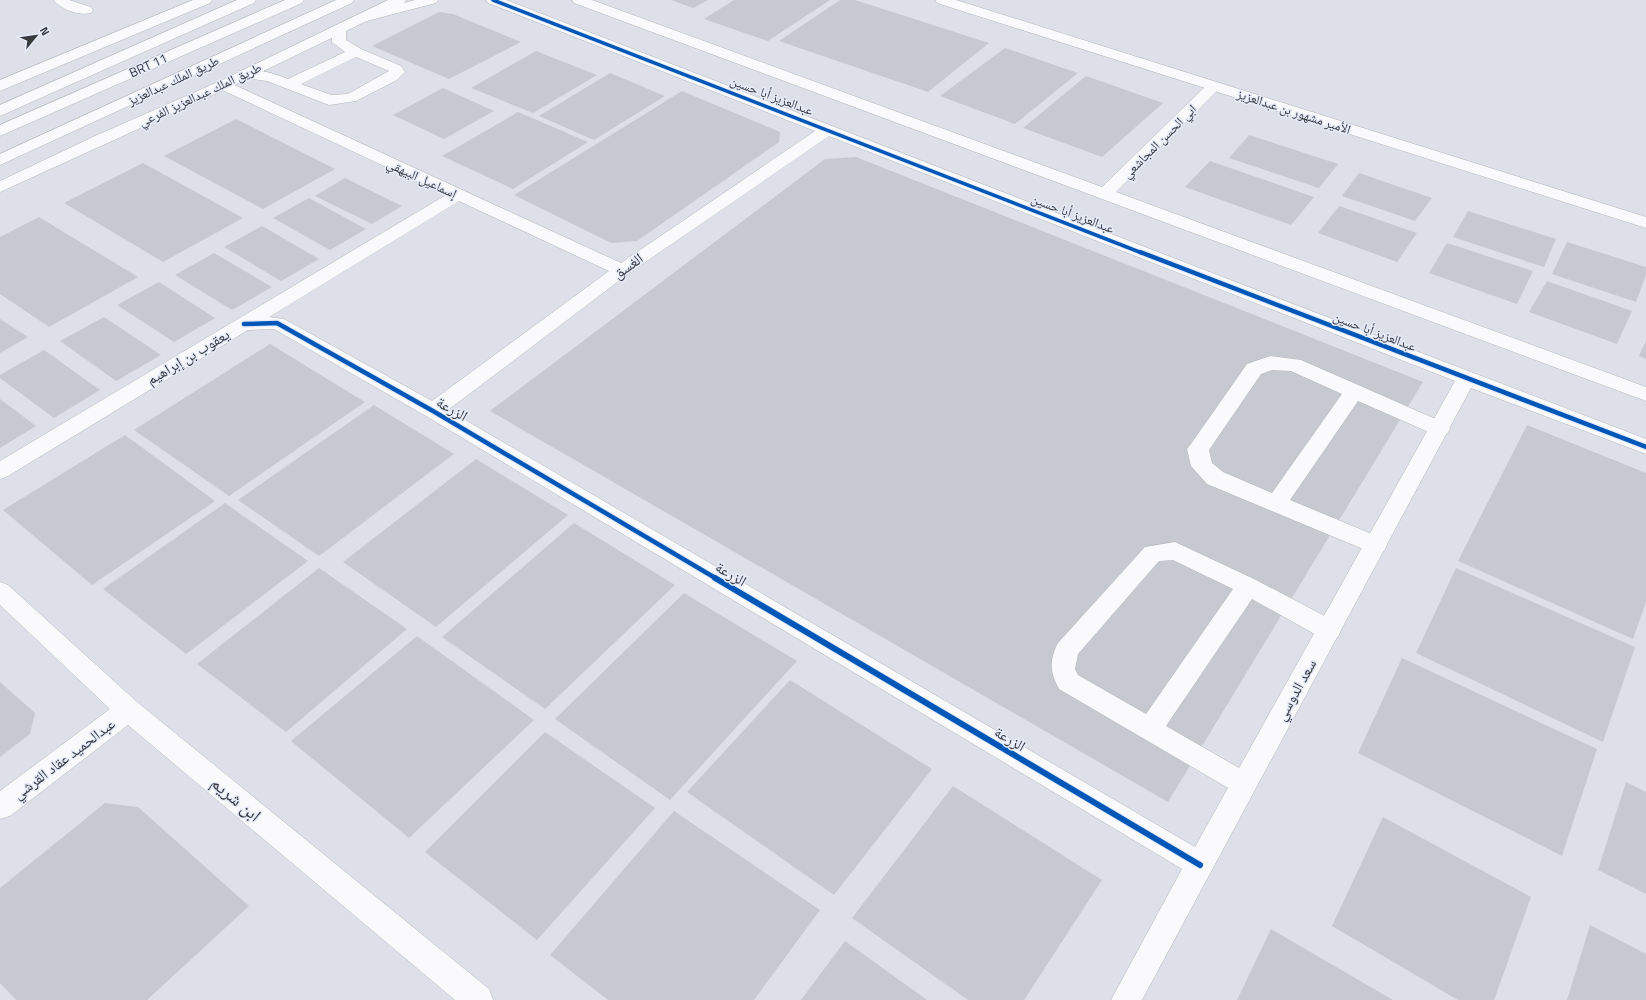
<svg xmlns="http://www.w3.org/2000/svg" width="1646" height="1000" viewBox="0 0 1646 1000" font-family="'Titillium Web','Noto Naskh Arabic',sans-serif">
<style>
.building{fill:#c6c9d0}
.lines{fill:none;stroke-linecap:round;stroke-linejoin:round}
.service-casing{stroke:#b3b6bb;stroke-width:1}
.minor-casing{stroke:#b3b6bb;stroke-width:1}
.tertiary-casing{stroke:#b3b6bb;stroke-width:1}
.secondary-casing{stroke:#b3b6bb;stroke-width:1}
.primary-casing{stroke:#b3b6bb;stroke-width:1}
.service{fill:#fafafc;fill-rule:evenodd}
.minor{fill:#fafafc;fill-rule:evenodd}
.tertiary{fill:#fafafc;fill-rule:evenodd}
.secondary{fill:#fafafc;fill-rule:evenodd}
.primary{fill:#fafafc;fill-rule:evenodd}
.cycleway-far2-casing{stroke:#e6ebfa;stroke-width:5.5}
.cycleway-far1-casing{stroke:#e6ebfa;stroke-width:7}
.cycleway-casing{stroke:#e6ebfa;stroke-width:8}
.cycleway-far2{stroke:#0057b8;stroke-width:3.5}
.cycleway-far1{stroke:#0057b8;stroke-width:4.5}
.cycleway{stroke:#0057b8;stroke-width:6}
.labels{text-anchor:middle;stroke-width:3;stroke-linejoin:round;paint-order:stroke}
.far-street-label{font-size:13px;fill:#383a40;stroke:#e6ebfa}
.street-label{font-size:15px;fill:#383a40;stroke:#e6ebfa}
.near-street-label{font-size:18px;fill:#383a40;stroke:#e6ebfa}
</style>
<rect width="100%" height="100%" fill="#dde0e8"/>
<path class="building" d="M671,0H708L693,8Z
M734,0H830L768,41L704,19Z
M840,0H855L989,43L928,92L779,41Z
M439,12L453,14L521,42L449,79L372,46Z
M1005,48L1078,73L1015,124L940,96Z
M536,51L597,75L533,113L471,88Z
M610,73L665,96L594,140L539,116Z
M1086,76L1163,103L1102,157L1023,128Z
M443,88L494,111L444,139L393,115Z
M682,91L780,132L779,142L637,241L611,243L514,195Z
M518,112L588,142L513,189L442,156Z
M236,119L335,169L263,209L164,156Z
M1249,135L1338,164L1319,188L1229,158Z
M856,157L1423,382L1168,802L490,411L825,159Z
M1210,161L1314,197L1291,225L1185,187Z
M143,163L243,218L163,262L64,203Z
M1359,173L1432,198L1415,221L1342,196Z
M345,178L402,206L372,224L315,196Z
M309,198L366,229L330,250L273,218Z
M1339,206L1417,233L1397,262L1318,233Z
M1468,211L1556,239L1544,267L1453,237Z
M39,217L138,277L49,327L0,294V237Z
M262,226L319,259L281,281L224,247Z
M1567,242L1646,267V275L1636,302L1552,274Z
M1447,243L1533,271L1517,304L1429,273Z
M214,253L272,287L232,310L175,275Z
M1547,281L1632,311L1617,344L1529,312Z
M159,282L215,318L174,342L117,305Z
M104,317L161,355L116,381L60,341Z
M0,319L28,337L0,353Z
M1646,341V359L1639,356Z
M270,344L365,402L229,496L134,430Z
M44,350L100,390L54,418L0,378V375Z
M0,399L36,426L0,448Z
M374,405L454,454L319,556L238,500Z
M1527,425L1646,473V602L1633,639L1458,561Z
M125,435L215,501L92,585L3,510Z
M476,459L568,515L436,627L343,562Z
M225,503L308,561L186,654L103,589Z
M574,523L675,585L545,709L442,637Z
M319,568L407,629L286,732L197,664Z
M1456,568L1635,647L1603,742L1416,653Z
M684,593L797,661L670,800L555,719Z
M417,636L534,720L409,838L291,741Z
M1402,658L1597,749L1562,856L1358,753Z
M790,680L932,769L834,895L687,792Z
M0,682L35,713L30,734L0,757Z
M545,732L655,808L537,940L425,852Z
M1626,782L1646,792V894L1598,870Z
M953,786L1102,880L1024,1000H968L852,918Z
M105,803L138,807L249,906L147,1000H16L0,983V888Z
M674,811L820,910L754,1000H608L550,955Z
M1383,817L1531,897L1494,1000H1458L1332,926Z
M1590,925L1646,954V1000H1567Z
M1271,929L1393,1000H1237Z
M845,941L927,1000H801Z"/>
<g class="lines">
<defs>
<path id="service" d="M54,0H69L91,7L93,10L91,13C80,16 61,10 54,0Z
M339,25L344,26L346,29V40L361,49L401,66L405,72L397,80L356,101L329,105L267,81L239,77L236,74L239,71C254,67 273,73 288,79L345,52L332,42V29L334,26ZM356,57L389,71L348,94L331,95L301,84Z
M1270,356L1301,360L1447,424L1450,429L1447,434L1440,436L1433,434L1358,401L1290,500L1384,539L1387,545L1384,551L1376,554L1368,551L1207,484L1191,466L1187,449L1191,444L1247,364ZM1272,370L1291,371L1342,394L1272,493L1223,472L1212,463L1209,450L1261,374Z
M1175,542L1256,580L1338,623L1341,630L1338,637L1329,640L1320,637L1252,599L1166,726L1253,776L1257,784L1253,792L1244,796L1235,792L1059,689C1050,672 1049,661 1058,643L1145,547ZM1173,560L1233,589L1146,714L1078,675L1075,669L1078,654L1159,561Z"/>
<path id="minor" d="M415,0H438L436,3L363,22L358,21L356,18L358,15Z
M486,0H506L1220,276L1646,439V454L1471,388L1142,1000H1111L1182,869L426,416L274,329L248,330L8,476L0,479V461L446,195L218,88L215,85L218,82H228L621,263L815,131L488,3ZM829,136L1455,381L1195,847L448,410L628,274ZM459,201L609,271L432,401L284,319L269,317Z
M572,0H592L1102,187L1209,83H1219L1222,86L1116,192L1646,387V401L574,3Z
M0,582L8,585L137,702L489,989L493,1000H455L128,725L10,816L0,819V791L110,709L0,605Z"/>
<path id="tertiary" d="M193,0H212L210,3L0,91V80Z
M388,0H406L404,3L228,88L0,192V181L95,136L218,82Z
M935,0H956L1646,217V228L937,3Z"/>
<path id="secondary" d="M285,0H304L302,3L0,136V125Z"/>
<path id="primary" d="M237,0H256L254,3L0,116V105Z
M336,0H354L352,3L0,165V154Z"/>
</defs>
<use href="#service" class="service-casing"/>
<use href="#minor" class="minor-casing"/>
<use href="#tertiary" class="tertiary-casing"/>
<use href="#secondary" class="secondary-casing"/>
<use href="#primary" class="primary-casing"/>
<use href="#service" class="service"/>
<use href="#minor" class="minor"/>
<use href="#tertiary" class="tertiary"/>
<use href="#secondary" class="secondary"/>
<use href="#primary" class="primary"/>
<defs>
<path id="cycleway-far2" d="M493,0L1142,253"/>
<path id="cycleway-far1" d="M1140,252L1646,447
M244,324L277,323L433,411L717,579"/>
<path id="cycleway" d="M715,578L1200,865"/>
</defs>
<use href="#cycleway-far2" class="cycleway-far2-casing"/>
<use href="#cycleway-far1" class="cycleway-far1-casing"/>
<use href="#cycleway" class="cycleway-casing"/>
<use href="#cycleway-far2" class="cycleway-far2"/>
<use href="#cycleway-far1" class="cycleway-far1"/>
<use href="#cycleway" class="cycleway"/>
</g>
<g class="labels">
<g class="far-street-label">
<text transform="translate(148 65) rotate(-24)" y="5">BRT 11</text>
<text transform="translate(173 80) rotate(-25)" y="5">طريق الملك عبدالعزيز</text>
<text transform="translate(200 94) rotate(-25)" y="5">طريق الملك عبدالعزيز الفرعي</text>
<text transform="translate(772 95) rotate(21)" y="5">عبدالعزيز أبا حسين</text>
<text transform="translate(1294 111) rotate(18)" y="5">الأمير مشهور بن عبدالعزيز</text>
<text transform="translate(1159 141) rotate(-45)" y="5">ابي الحسن المجاشعي</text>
<text transform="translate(422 178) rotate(25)" y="5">إسماعيل البيهقي</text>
<text transform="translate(1073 213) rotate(21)" y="5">عبدالعزيز أبا حسين</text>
<text transform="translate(1375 331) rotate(21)" y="5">عبدالعزيز أبا حسين</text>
</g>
<g class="street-label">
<text transform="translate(628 266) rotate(-35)" y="5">الغسق</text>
<text transform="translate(188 357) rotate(-31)" y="5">يعقوب بن إبراهيم</text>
<text transform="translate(452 409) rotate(30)" y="5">الزرعة</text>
<text transform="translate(731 574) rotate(31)" y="5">الزرعة</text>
<text transform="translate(1296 690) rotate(-61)" y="5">سعد الدوسي</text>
<text transform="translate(1010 739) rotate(31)" y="5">الزرعة</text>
<text transform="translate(64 759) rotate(-37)" y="5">عبدالحميد عقاد القرشي</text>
</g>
<g class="near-street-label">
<text transform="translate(236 799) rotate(40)" y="6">ابن شريم</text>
</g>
</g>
<g transform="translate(36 36) rotate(61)" stroke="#e6ebfa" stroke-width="3" paint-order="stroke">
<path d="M0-3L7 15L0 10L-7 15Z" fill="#383a40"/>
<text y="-6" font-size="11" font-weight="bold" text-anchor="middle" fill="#383a40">N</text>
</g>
</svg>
